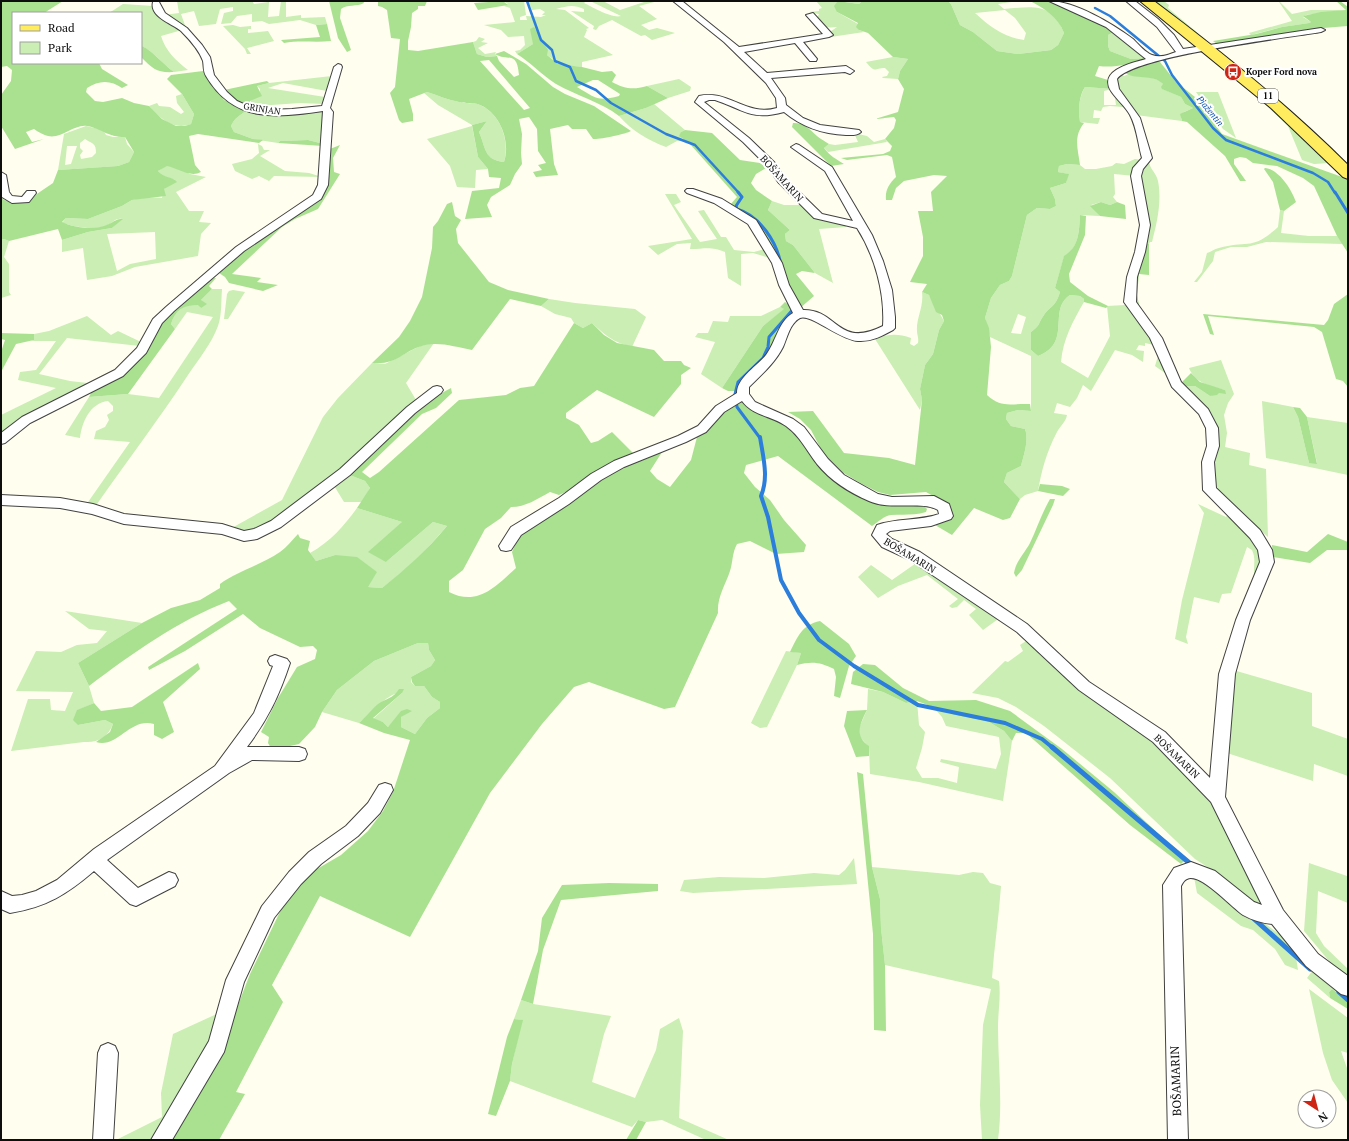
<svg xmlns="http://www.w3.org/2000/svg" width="1349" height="1141" viewBox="0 0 1349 1141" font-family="'PT Serif',serif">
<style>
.green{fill:#caeeb3;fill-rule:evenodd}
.forest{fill:#aae191;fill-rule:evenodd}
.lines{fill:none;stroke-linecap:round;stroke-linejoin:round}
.stream-far3{stroke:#2b7edc;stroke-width:2.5}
.stream-far2{stroke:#2b7edc;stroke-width:3}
.stream-far1{stroke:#2b7edc;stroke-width:4}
.stream{stroke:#2b7edc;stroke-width:5}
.street-casing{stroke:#414141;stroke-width:2}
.primary-casing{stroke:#1f1f1f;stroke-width:2}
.street{fill:#fff;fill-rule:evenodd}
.primary{fill:#ffed5f;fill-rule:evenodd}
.labels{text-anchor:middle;stroke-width:4;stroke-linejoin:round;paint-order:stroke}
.far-poi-label{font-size:9px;font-weight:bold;fill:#0e0e0e;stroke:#fff;text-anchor:start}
.shield{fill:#fff;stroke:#565656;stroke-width:1}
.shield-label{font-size:9px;font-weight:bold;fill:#0e0e0e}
.far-street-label{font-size:9px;fill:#0e0e0e;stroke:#fff}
.far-water-label{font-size:9px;font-style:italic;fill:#0950ae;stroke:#fff}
.street-label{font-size:10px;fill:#0e0e0e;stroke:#fff}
.near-street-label{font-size:12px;fill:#0e0e0e;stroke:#fff}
</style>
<rect width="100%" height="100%" fill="#fffeef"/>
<path class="green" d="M177,1H252L254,4L269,2L268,17L279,16L281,1H286V17L301,15V18L325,17L327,24L316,25L300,20L269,24L262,21L252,22V14L237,16L231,23L221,24L224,13L233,11V7L220,9L216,24L199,26L194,11L181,14L186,28L164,15L179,13Z
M503,1H524L526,15L520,17V20H527L526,16L541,17L546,15H542L545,12L540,9L532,10L528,1H586L584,3C592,7 613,19 621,16L590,1H603L620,10L647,1H658L639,6L657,19L641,25L649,30L657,28L675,33L652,40L645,35L641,36L612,20L599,26L596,30L593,29L594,26L571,11L584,12V9C573,4 567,6 556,9L565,10L589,28L586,29L587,30L584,37L613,55L582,62V67C566,66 560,65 547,55L545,45L536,31L533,44L517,54L515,51L520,50L525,45L524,36L508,37L501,30L484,25L515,22L510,8L504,6L508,4Z
M816,1H862L859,4L838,1L837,12L858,24L859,30L864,32L824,38L831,36L830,32L837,27C827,28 823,28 817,18L819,14L809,12L819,11V9L822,8Z
M948,1H1018L998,4L1004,9C1031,7 1052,1 1064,33L1058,45L1051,50L1018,54L997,51L973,32L960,25L951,4ZM1005,10L1015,18L1026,33L1024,40C1005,38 989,26 975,13Z
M1150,1H1164L1169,5L1168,8L1206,40H1201Z
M1275,1H1305L1280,2L1292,14L1311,10H1346L1306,15L1303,17L1311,22L1309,23L1282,27L1251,35L1249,33L1292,21L1279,2Z
M123,4L153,6L182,30L161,36C165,50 176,61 188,70L174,72C164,65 151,49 141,46V13H109Z
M233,25L240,27L251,26V29H248V33L268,31L274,41L247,48L251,54H247L245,49L223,26Z
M1116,31L1142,54L1145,58L1131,59L1110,51L1108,46V35Z
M479,37L485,39L481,42L488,43L478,48L485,54L496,52L495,54L497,56L487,57L477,54L473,42L476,41Z
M893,57L908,59L900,71L898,79L883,78L882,77L887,76L889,72L885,68C874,68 876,74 866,62Z
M1120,74L1124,76L1129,74C1140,77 1154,75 1163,84V89L1181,97L1185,104L1193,108L1184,112L1181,118L1182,121L1136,115L1121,94L1116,80Z
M332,76L327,91L283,83L268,88L325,97L324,104L300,103L257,106L250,103L252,99L260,94V89L257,86L269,83Z
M679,79L691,87L690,91L668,98L647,86Z
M1085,87L1112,89L1124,106L1123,107L1110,106L1103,107L1101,111L1094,110L1093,118H1100L1098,124L1080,122C1078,110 1079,97 1085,87ZM1108,90L1114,91L1116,105H1104V91Z
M427,92C437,95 448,100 459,102C465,104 474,102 480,105C501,114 510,142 504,162C484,160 486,148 479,132L487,121L472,125L438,105L424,93Z
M1196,92H1218L1236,138L1223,129Z
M1253,93L1259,94L1329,163L1314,164L1302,160L1288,126Z
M182,94L194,114L191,124C173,131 160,118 149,106L157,103L159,106L170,107L181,114L184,112L177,103L176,96Z
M654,104L685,130L681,132L682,139L685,141H677L666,147C649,141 631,130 619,116L646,108Z
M247,110L268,113L324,111V144L308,140L280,141L278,143L253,139L234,132L231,126C235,117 240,116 247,110Z
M86,126L103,130L106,135L113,137H125L127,144L134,152L129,162L118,166L58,170L64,134ZM85,139C93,144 96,143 96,153L92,157L81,159L80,155L83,151L80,148V143ZM67,146H77L71,164L65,165Z
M472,126L478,157L488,169L476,170L475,188L457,187L450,166L427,139Z
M854,133L867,136L874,142L885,139L887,142L828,152L824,148L829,144L835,145L858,142Z
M258,144L262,146L264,150H270L260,156L285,171L309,173L322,177L274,176L269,181L259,176L252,179L235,171L232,164L252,159L259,153Z
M1135,159L1142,160V161L1135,170V176L1114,174L1115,194L1113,197L1117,202L1110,205L1101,202L1091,205L1100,216L1080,215C1079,232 1079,247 1064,257L1055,288L1060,292C1055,308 1051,305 1044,315C1038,323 1041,325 1031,332V350L1038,356C1073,343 1047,310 1070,295L1080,296L1084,299V302C1073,321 1063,339 1061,362L1088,378L1110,336L1107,306L1125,305L1132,309L1161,346L1165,367L1169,376L1155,366L1158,356L1159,346L1145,343V346L1139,345L1136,350L1144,351L1143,362L1132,355L1115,350L1091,391L1083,385L1077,398L1070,407L1057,403L1054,413L1067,415C1066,422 1059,427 1056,434C1047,451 1041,472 1038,491L1025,495L1020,499L1004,482L1007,473L1021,466C1024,454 1029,440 1025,429L1011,426L1006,419L1007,413L1018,410L1031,411V356L990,337L985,318L991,298L1000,285L1009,281L1012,276L1027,215L1037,208L1050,209L1056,206L1055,199L1050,188L1066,183L1068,174L1058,172L1059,166L1067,164L1080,165L1085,169H1096L1112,166L1116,163L1124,164ZM1018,314L1026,317L1021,334L1011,333Z
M1149,159C1148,168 1156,172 1158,181C1162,201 1157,223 1152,242H1150L1149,244L1144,243L1138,171Z
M167,165L177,167L190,174L206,177L176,192L189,211H204L199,222L211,223L201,234L198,256L135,267L112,276L87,280L83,248L62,252V240L88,232L112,228L122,219C115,218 114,222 108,225C94,231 76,227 62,223L66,218L88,219L122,206L132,200L144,197L162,198L164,189L175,180L161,175L158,171ZM155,232L156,259L130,264L117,271L107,234Z
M665,194H676L681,202L674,205L700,242L717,239L698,211L704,210L721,237H726L734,250L754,252L765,249L770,258L753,253L741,254V286L728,278L725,252C711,246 705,249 690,249L691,243L677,244L658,255L648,246L692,239Z
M772,201L784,205H803C818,219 824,221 845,224L846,227L819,229L833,283L815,273L793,245L786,241L785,234L790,230L768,210Z
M1280,210L1284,211L1281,233L1309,236H1337L1343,244L1266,242L1247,247H1231L1215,252L1213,261L1197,282H1194L1202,272L1207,253C1211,252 1214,249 1219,248C1248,240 1252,251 1278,227Z
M4,239L9,241L4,257L9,264V292L11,295L1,298V240Z
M212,289H222C221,301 222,315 218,326C212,343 198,360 188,375C159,419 127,461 97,504L86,505L130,442L94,439L96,431L105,427L109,420L107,415L113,411V406L108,401C90,403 82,422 80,438L65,435L89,397L128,394L159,398L213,317L187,312L175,329L171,324C175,310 184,305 198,304L201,308V300Z
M233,290L245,292L228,319H224L227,294L229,291Z
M922,292L929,295L944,321L939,330L933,354L925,365L920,389L922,400L920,410L875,339C888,334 897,333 911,338L910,344L914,346L918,343C919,338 917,335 917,331C916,318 924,307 922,292Z
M549,299L575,303L635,309L646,317L632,347C613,342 606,336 592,323L583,328L574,323L571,318L555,314L541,306Z
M780,307L785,309L763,326L722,388L701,374L715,342L695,337L698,333H708L713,321L728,322L730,316H761Z
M87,316L111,335L118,331L141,342L140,346L67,338L39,374L70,381L96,384L1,437V415L56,388L18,380L20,372L36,370L56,341H31L34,340V334L49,331Z
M434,343L406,383L416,400L355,460L274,522L246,533L230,529L282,500L323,417L338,398L372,363L385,364L420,346Z
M1221,360L1234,394L1228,403L1224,415L1227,433L1225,447L1250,453L1249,465L1266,469L1268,537L1215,491L1211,481L1217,433L1184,386H1195L1210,396L1225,390C1210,386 1195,383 1189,368Z
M1262,401L1293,407L1298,417L1309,463H1317L1307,417L1348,423V475L1266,458Z
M347,474L365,481L370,488L363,502H344L333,484Z
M1198,504L1226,517L1229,513L1254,538L1263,559L1255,579C1252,567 1257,561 1252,550L1247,547L1231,593L1222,594L1219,603L1194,597L1186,637L1188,644L1175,639L1182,600L1204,513Z
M357,508L402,522L386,562L433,522L447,526L414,563L382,588L368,587L335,555L316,561L310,553C330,542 344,526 357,508Z
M922,559L1001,617L983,630L969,615L976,609L964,600L957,607L952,608L949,606L958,599L927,575L898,586L878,598L858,577L871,565L892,580Z
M65,611L142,623L78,663L89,686L94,703L78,710V725L105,720L113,724C108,737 98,743 84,742L11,751L28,699H50L51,710L65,711L73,692L16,691L36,651L61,652L77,645L97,643L107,631L89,629Z
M1029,639L1128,718L1204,786L1265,905L1259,904L1243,895L1212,870L1195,859L1110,778L1044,726L1016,707L998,698L972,693L1005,661L1008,662L1023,651L1020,645Z
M418,643H428L429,650L435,660L431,666L411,677V682L415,686H424L432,697L440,702V708L427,718L415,734L401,727V717L408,709L388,727L383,722L373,719L402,693C388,691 370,715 359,723L322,712L337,690L374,661Z
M786,651L801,653L797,665L767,727L760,728L751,723Z
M1233,670L1312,693V726L1348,739V776L1314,764L1313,781L1224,752Z
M868,689L883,692L906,703L917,701L919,725L925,732L922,748L916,768L922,778H938L957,783L959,767L940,762L941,759L996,769L1001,754L999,737L946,726L942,717L933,707L954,715L989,722L1004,731L1012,741L1003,801L919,782L870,774L869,747L860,737L859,728L867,710Z
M854,858L857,884L693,893L680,891L684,880L719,877L764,878L814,873L839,875L845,870Z
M1309,863L1347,876L1348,867V903L1318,891L1316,933L1324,946L1348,969V977L1329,961L1304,931Z
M872,867L959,875L973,872L983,873L990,883L1001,886C999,917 994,947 992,978L999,981C1001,996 998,1012 998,1027C998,1065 1003,1103 998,1140H982L980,1105L983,1025L991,989L885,965L881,928L880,899Z
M1194,877H1202L1294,945L1298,970L1285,965L1275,949L1253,930L1241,926L1197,893Z
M1316,966L1348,990V1001L1332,989L1329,992L1330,998L1307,978Z
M1309,989L1348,1018V1053L1341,1051L1348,1071V1103L1332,1080L1323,1053Z
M521,1000L533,1004L611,1016L604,1034L592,1082L635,1098L656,1050L660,1029L679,1018L683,1031L679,1118L729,1140H706L662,1120L646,1122L638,1120L632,1127L510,1081L512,1064L522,1020L514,1019Z
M221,1012L204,1059L153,1140H116L162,1117L161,1093L173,1034Z"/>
<path class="forest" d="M1,1H63L44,13H13V63H99L102,69L128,85L122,88C111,80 99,80 87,88L86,92L95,101L103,102L122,98L134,103L149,106L162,119L176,126H185L191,124L194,114L182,94L167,79L171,75L203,71L224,100L247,110C240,116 235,117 231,126L234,132L253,139L263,140L259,143L198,134L189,136L195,165L201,172C190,178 178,168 167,166L158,171C163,178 172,176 177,182L164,189L166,196L132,200L122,206L88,219L66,218L62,222C74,228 96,231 109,224C115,221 116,219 123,219L112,228L88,232L62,240L58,229L9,241L4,239L1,240V197L4,200L13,202L28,200L53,183L58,170L118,166L129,162L134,152L125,137C107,137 103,129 87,126C74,124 62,139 48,136C44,135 38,132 34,129L26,132L32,142L44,139L15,149L1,126V95L11,81L12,70L7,66L1,67Z
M329,1H363L364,3C357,7 347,4 341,9L340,18L351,50L347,52L338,38Z
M378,1H427L425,6H418V9L412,13L411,27L408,41V50L418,51L473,42L477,54L487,57L497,56L499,61L514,77L519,75C517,50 508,62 495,54L504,51L526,64L553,87L565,94L594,106L631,131C626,134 598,140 593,139L586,129H572L568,125L550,129L554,164L558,175L536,177L533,172L542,170L538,165L546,163L538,151L537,129L529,117L519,119L522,134L521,153L522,164L515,174L510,185L491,197L487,205L492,217L465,219L472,191L499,188L501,178L489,177L488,169L478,157L472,125L487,121L479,132C486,148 484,160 504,162C511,142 500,113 480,105C474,102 465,104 459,102C448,100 437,95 427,92L409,99L413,114V121L402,123L399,120L390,93L395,87L400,39L391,38L387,10L382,7L378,6ZM489,60L530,108L524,110L480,61Z
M503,1L508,5L478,10L474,3Z
M838,1L859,4L862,1H948L951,4L960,25L973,32L997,51L1018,54L1051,50L1058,45L1064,33C1058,17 1044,8 1030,1H1051L1116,31L1108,35V46L1110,51L1131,59L1145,58L1146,60C1131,64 1113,68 1099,66L1095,76L1108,80L1112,89L1085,87C1079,96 1078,110 1080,122L1084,123C1073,137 1078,149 1080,165L1067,164L1059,166L1058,172L1069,174L1066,183L1050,188L1055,199L1056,206L1050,209L1037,208L1027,215L1012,276L1009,281L1000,285L991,298L985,318L989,328L991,347L987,395C1002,409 1012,403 1030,404L1031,411L1018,410L1007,413L1006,419L1011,426L1025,429C1029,440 1024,454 1021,466L1007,473L1004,482L1020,499L1010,518L1003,520L974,508L952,535L935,525L945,520L942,501L926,492L890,495L878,492L862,484L842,472L823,453L811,430L800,419L788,412L813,411L844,453L889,458L915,465L922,400L920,389L925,365L933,354L939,330L944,321L942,315L936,312L929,295L922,292L927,284L910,282L923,256V237L918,211H933L931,192L947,176L934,175L904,181L896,188L892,200H886C885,190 889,184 896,177L892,157L887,155L847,160L841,158L883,154L890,151L892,146L885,139L894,128L896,120L894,117L875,119L898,112L904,89L898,79L900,71L908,59L893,57L868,33L859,30L856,27L858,23L837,12L834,6Z
M1336,1H1340L1348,7V26L1311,29L1217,44L1213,41L1256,34L1282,27L1309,23L1311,22L1303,16L1321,12L1346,10Z
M327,24L331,41C315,43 300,40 284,43L281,40L320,37L316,25Z
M534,27L548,50L547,55L558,64L582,67L602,72L612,71L616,75L612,82C625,89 633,90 647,86L668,98L646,108L619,116C601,102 577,96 556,84C542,75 531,63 517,54L533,44L530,29ZM593,80H598L620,94L619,96C597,102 596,98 577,87Z
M141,46C150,48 164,65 174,72C157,73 153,69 141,57Z
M1155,61L1160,62L1176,82L1195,97L1222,134L1345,178L1348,181V253L1337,236L1314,186L1303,178L1277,166L1253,163L1246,158L1240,157L1234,159V164L1246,181H1240L1225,156L1187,122L1182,121L1180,114L1193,108L1185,104L1181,97L1162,89L1161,87L1163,84C1152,73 1135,81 1124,72Z
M267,81L269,83L257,86L262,96L250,101V103L257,106L256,108L236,102L224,90Z
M793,123C806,122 811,132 821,139C824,141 826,142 829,144L824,148C830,156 836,159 844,164L831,166L792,127Z
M685,130L712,133L740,160L760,163L766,168L756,174L751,183L756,190L772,201L768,210L790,230L785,234L786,241L793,245L815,273L802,271L796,274L814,296L799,309L792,301L786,300L790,293L771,247L730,205L737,197L690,144L679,136L681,132Z
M308,140L324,144L323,146L278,143L280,141Z
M340,145L333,158L334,172L340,174L318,209L295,219L282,227L232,274L261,278L257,282L278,285L263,291L229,283L225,277L219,273L244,247L315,204C333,187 329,171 330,149Z
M1265,168C1279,169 1292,190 1296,202L1284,211L1280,210L1273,182L1264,169Z
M452,202L455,216L461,220L456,229L458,243L489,282L508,290L549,299L541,306L510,299L472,350C455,347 438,341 422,346C401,352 398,365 372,363L399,337L410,321L422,297L432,248L433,227L438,221L447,204Z
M1101,202L1110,205L1117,202L1125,205L1126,219L1100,216L1090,206Z
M1080,215L1086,216L1085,235L1069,274L1070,282L1088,296L1108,306L1106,308L1084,302V299L1080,296L1070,295C1047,310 1073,343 1038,356L1031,350V332C1041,325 1038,323 1044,315C1051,305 1055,308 1060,292L1055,288L1064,256C1079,247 1079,232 1080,215Z
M1144,243L1149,244V275L1139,274L1137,295L1140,309L1133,299V286Z
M216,278L209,286L212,289L201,300L207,304L201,308L198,305C184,305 175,310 171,324L175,329L128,394L89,397L92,391L155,336L163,321L191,297L208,279Z
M1348,294V387L1343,381L1336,379L1322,332L1314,327L1208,316L1214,335L1210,334L1203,314L1324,325L1328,320L1334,304Z
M785,302L797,311L785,322L771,353L751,372L737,391H728L722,388L763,326L784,309L780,307Z
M574,323L583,328L592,323L604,335L617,343L654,350L664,361H681L684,365L691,368L681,375V384L654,417L597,390L566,413V418L579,425L591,443L598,441L612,432L634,454L579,486L559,495L550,492C537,499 526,507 511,507L501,518L485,529L463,570L449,581V592C478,607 496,586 516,568L512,552L519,536L597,478L648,458L664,449L650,471L657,479L670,487L691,460L697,437L738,398L781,419L855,492L883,506L913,504L923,505L927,509L926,512C914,516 904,514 891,515C884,516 878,522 872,526L778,456L746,465L744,473L755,487L770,500L784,520L806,545L804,552L776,554L750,541L737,544C732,553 733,562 730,571C725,586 717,597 718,613L675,707L664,709L589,682L574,687L542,724L490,793L410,937L320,896L272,985L283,1002L236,1092L245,1094L219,1140H168L186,1116L224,1048L238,1005L250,974L289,893L305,876L341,855L368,831L383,811L393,792L410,740L384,733L359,723C366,717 373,708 378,704C385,699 394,698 399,689H404L402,693L373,718L383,722L388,727L401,711L407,709L412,711L401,717V727L415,734L427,718L440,708V702L432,697L424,686H415L412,682L411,677L431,666L435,660L429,650L428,643H418L374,661L337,690L322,712L315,727L299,744L272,750L268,743L269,737L261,732L278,698L297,667L315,659L317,650L313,646L300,647L260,628L243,614L185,651L149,670L148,667L237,609L229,601C177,621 133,653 89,686L78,663L142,623L171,608L200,600L220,588V584C238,571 261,565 280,552C287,547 292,540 298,534L300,538L310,541L308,550L316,561L335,555L357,557L377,572L368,587L382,588C406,569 427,550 447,526L433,522L386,562L368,552L402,522L357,508L370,488L365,481L347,474C379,444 411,408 451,388L452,393L436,408L422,414L362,472L370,478L379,472L459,400L506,395L520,388L534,386Z
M1,333L34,334V340L16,344L1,372V352L5,340L1,339Z
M1191,373L1200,382L1225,390L1226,394L1219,393L1217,395L1210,396L1195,386H1184L1182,382Z
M1293,407L1300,408L1307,417L1317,464L1309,463L1298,417Z
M1040,484L1062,486L1070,489L1063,496L1038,491Z
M1050,499H1055L1053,505L1022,570L1016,577L1014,573C1016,561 1024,554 1030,543C1037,528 1042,513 1050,499Z
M1328,534L1348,542V550H1327L1310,563L1273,557L1272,545L1307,552Z
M820,621L849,644L856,656L849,666L840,698L834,696L836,677L834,669C820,662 812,661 797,665L801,653L790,652C798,636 802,625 820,621Z
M198,663L200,669L163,702L174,732L162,739L154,735V724C130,717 117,749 96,742L110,732L113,724L105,720L78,725L73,720L77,710L94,703L101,711L132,707Z
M863,664L875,665L903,688L929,701L976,700L1010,711L1062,749L1114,792L1180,854L1184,861L1181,864L1130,825L1026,733H1016L1012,741L1004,731L989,722L954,715L917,701L906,703L883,692L851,684L853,672Z
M867,710C860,724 854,736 869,746V756L856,757L844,726L847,711Z
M857,772L863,774L872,867L880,899L881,928L885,965L886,1031L874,1030L873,934Z
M609,883L658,884V891L561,900L543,950L533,1004L521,1000L538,951L542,918L562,885Z
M1332,989L1348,1001V1009L1330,998L1329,992Z
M514,1019L523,1020L512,1064L510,1081L496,1116L488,1114L507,1037Z
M638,1120L646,1122L636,1140H626Z"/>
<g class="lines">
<path class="stream-far3" d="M527,1L541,40L552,50L555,61L570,67L576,81L596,90L611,103L666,134L695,145L739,193
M1095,8L1110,16L1165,61L1172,75L1213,128L1226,140L1313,173L1328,182L1335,193"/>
<path class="stream-far2" d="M738,192L742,197L736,206L737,209C760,216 777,242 781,265
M1335,192L1348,213
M760,438L737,407L735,394L738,382L763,358L768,347L769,337L795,307"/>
<path class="stream-far1" d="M760,437C763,457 769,477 761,496L768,517L781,580L799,613L819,640L854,666L918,705L1005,723L1042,739L1053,748"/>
<path class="stream" d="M1052,747L1193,866
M1253,918L1310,969
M1339,992L1348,1000"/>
<defs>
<path id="street" d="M673,1H682L739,47L823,34L806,15L813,13L833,35L829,37L803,42L817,59L816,61H810L795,43L744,52L767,73L846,66L854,71L850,74L845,72L771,78L785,98L786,105L803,118L820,125L859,130L861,132C857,136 851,135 846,135C822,134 802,127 784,112C751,121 745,110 715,100H709L704,102L749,138L775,163L785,178L822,214L853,221L825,171L791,147L796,144L799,145L832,167L872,235L883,261L892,290L895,317V328L893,330C882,336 871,342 858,341C840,340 810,313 800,318C790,323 787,338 783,347C775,363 761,375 749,387V394L755,402L793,419L804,427L828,459L844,475L878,494L892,497L934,496L949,504L953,516L951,519L931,526L890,531L886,534L892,539L920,552L1027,624L1089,682L1165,732L1210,778L1219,674L1236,620L1260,562L1258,550L1250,538L1203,490L1202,462L1207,446L1206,428L1199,414L1172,387L1150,338L1124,302L1127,277L1135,252L1140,225L1131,176L1133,168L1142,158C1138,144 1137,128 1130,115C1125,106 1117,100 1111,91C1098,70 1132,63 1146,59L1106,27L1049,1C1075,1 1113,24 1133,39C1138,44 1146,53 1152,55C1160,58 1168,55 1176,52L1157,27L1126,1H1135L1158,19L1174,35L1183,49L1321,28L1325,30L1321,32C1286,38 1134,56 1117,79L1119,89L1140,118L1152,158L1143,169L1141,176L1150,225L1145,252L1137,277L1136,302L1162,338L1181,382L1208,409L1218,428L1219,446L1214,462L1216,488L1260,530L1272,550L1274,562L1250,620L1235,674L1225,797L1283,910L1318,954L1348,976V996L1341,994L1306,966L1272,924C1262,923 1252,920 1243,915C1232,908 1200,872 1187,879C1184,880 1182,884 1181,886L1188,1140H1168L1163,885L1174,868L1191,862L1215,871L1254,902L1262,905L1211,802L1153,742L1079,690L1017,632L910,560L882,547L872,535L877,525C897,518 920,521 939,514L938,510C922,500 891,511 869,501C850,493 830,480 817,464C807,451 800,436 786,426C772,416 753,416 742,401L724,412L706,432L686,442L624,467L601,480L569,504L521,535L511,550L506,551L501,550L499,546L511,527L559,498L591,474L614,461L678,436L698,426L716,406L737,393C737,378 757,366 766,355C776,342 778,322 793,313L779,285L772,263L748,224L714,203L687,193L685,191L687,189H693L722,199L756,220L782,263L789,285L803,310C838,309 837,349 883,326C885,293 875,256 857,228L814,218L778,182L768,167L743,142L695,102L699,96C728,89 746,117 777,108L776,98L766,83L724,42Z
M153,2H159L165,13L187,28L202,45L210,57L214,75L227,92L237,101L248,106L268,110L292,109L322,106L334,67L338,64L341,65L342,67L330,108L333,112L328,185L321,199L244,251L174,311L162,323L146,353L123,376L30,423L5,443L1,444V433L22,417L115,370L137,348L153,319L166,307L236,247L313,195L318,185L323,111C275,118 234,123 206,76C203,71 204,66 203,61C199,50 189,39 181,31C173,24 149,17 153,2Z
M1,172L6,175L9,192L12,196L22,197L27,191H35L36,193L29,202L12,203L2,197Z
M437,386L441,387L443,390L441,393L415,413L350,475L281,527L257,539L244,541L222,534L124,524L92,514L60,508L1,505V495L60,498L93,504L124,514L222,524L244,531L254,529L271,521L340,469L407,407L433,387Z
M275,655L287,659L290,663C279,696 268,719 247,747H299L305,749L307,754L305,759L299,761L252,760L229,773L107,860L138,888L169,872L175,874L178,880L175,886L136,906L130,904L94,871C67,894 47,907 10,913L1,909V891L12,896L22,895L36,891L57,880L94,849L215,766L254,713L273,666L270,665L268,661L270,657Z
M385,783L391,785L393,790L380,813L358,836L321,864L301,884L274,918L244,982L224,1052L172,1140H151L209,1041L226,980L262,906L289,872L309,852L346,826L368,803L379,785Z
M108,1043L115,1046L118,1053L113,1140H93L98,1053L101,1046Z"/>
<path id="primary" d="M1140,1H1154C1222,52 1288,105 1348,165V179L1343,177L1271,108Z"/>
</defs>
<use href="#street" class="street-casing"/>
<use href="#primary" class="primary-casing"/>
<use href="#street" class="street"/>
<use href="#primary" class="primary"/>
</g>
<defs>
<symbol id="bus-disc" viewBox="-11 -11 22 22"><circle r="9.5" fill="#ce2616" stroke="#fff"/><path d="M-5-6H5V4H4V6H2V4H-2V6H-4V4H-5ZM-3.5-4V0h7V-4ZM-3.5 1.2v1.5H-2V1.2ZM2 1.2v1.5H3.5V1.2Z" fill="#fff"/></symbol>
</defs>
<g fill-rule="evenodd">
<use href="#bus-disc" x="1223" y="62" width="20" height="20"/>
</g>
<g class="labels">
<g class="far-poi-label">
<text x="1246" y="75">Koper Ford nova</text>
</g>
<rect class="shield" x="1258" y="89" width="20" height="14" rx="3"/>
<g class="shield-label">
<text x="1268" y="99">11</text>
</g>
<g class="far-street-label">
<text transform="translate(262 109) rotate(9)" y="3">GRINJAN</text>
</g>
<g class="far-water-label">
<text transform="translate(1210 111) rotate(51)" y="3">Pjažentin</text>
</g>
<g class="street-label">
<text transform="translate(782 178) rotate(48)" y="4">BOŠAMARIN</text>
<text transform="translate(910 555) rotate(31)" y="4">BOŠAMARIN</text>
<text transform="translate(1177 756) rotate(44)" y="4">BOŠAMARIN</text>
</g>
<g class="near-street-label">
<text transform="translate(1176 1081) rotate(-92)" y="4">BOŠAMARIN</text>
</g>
</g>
<rect width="1349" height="1141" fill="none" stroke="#0e0e0e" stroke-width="4"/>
<rect x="12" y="12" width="130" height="52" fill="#ffffff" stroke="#9f9f9f"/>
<rect x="20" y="25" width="20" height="6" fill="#ffed5f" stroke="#9f9f9f"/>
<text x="48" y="32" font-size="12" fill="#0e0e0e">Road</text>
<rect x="20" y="42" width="20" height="12" fill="#caeeb3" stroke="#9f9f9f"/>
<text x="48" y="52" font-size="12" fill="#0e0e0e">Park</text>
<g transform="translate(1317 1109) rotate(144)"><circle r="19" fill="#ffffff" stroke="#9f9f9f"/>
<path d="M0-3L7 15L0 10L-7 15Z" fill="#ce2616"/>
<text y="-6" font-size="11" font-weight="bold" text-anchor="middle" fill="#0e0e0e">N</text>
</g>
</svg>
